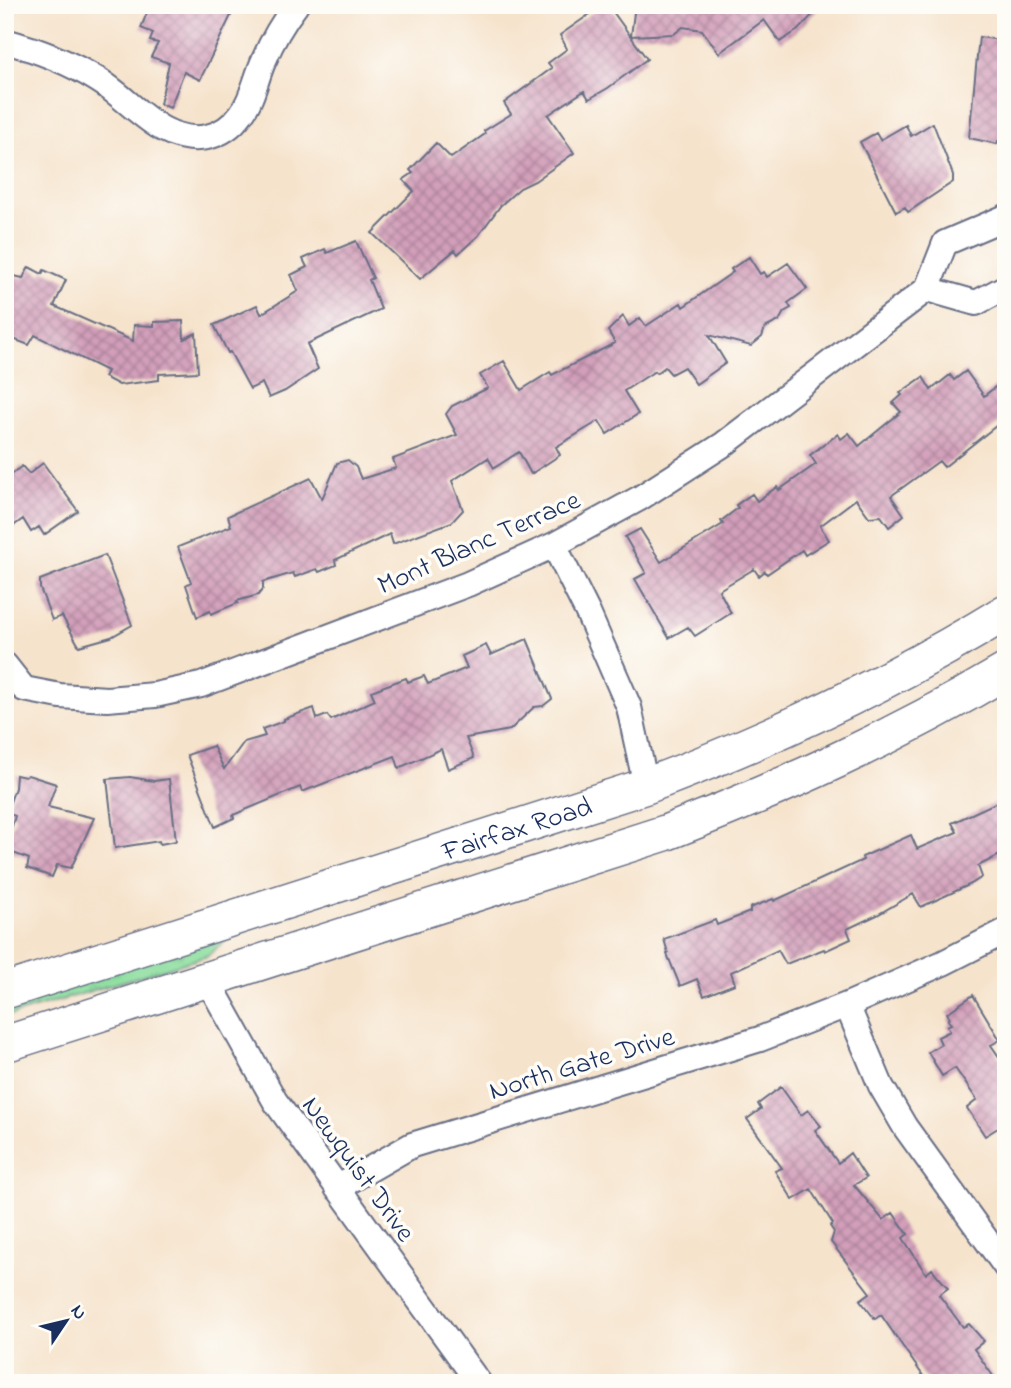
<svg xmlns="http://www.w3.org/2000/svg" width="1011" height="1388" viewBox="0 0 1011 1388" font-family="'Indie Flower',sans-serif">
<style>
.grass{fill:url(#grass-tufts);stroke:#53867e;stroke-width:2}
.building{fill:url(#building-cross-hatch)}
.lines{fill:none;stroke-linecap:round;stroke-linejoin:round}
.minor-casing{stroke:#686e84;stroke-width:28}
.secondary-casing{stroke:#686e84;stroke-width:38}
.minor{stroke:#fff;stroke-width:24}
.secondary{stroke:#fff;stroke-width:35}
.labels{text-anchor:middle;stroke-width:7;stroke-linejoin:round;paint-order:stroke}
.street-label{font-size:28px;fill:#1b2f5e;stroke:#fdfcf7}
</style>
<defs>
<pattern id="grass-tufts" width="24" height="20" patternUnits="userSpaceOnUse" patternTransform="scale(1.75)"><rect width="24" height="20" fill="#8bdd9e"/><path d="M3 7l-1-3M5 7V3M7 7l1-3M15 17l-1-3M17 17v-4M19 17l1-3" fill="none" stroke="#77be8a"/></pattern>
<pattern id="building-cross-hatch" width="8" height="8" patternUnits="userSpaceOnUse" patternTransform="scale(1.75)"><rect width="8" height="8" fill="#d39fba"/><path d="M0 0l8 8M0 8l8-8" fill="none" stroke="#aa829a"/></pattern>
</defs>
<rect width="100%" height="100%" fill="#fdfcf7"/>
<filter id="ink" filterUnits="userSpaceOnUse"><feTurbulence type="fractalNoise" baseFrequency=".0143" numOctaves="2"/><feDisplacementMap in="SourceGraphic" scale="14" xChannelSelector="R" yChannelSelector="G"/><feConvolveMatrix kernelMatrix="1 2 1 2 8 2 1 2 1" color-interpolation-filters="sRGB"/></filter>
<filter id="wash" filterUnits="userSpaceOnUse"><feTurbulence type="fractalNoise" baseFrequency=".00686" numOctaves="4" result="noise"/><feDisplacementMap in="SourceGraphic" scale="28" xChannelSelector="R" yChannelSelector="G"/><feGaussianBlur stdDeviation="1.57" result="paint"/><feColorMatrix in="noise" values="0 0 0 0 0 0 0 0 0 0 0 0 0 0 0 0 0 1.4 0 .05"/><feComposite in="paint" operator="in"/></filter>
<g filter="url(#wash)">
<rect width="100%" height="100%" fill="#f6e3cc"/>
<path class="grass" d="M244,931L228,938L207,956L5,1017V1002Z"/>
<g id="blocks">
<path class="building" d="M150,5H236L200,80L184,72L170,108L160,104L169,63L151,57L158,43L150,41L153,33L141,28Z
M603,5H608L647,59L608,88L589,99L584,91L548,115L574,153L535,181L520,188L501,205L478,236L458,254L455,250L420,279L372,233L414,191L403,180L413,173L410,170L436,143L451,158L485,134L484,131L511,114L504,103L552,68L548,63L567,49L560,35Z
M635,5H822L798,30L780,42L764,20L719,53L702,30L683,27L674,34L631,36Z
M979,37L1006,41V141H998L997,144L969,138Z
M933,123L953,175V182L908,212L905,207L896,212L860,142L876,133L880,140L906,125L911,136Z
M356,241L373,278L369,280L381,309L307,344L318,369L285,391L269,398L262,383L250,389L230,352L228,353L214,325L257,305L261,314L298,291L291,275L307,267L303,259L325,249L327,253Z
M749,257L760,274L764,272L767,277L788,263L807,289L788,303L791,308L784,312L779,321L765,328L762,337L751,346L709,335L726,363L696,384L684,367L671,374L665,367L657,373L655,371L624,391L638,414L607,434L599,421L556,447L560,455L531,474L519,452L494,468L488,458L452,481L463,510L452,522L393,544L390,534L335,560L336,565L319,572L317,569L295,577L293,573L263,582V589L258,595L237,601L238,603L211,614L210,611L197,617L186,585L191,582L178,547L231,526L228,516L311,478L322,499L337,463L348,460L356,467L361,479L396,468L393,459L457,435L446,414L452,406L488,388L480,375L504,361L521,390L550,372L552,375L615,343L608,331L623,316L629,326L640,318L646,326L681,303L683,307L733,272L731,269Z
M29,267L42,274L44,270L66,280L54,306L133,341L134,325L154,326V322L183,321L184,339L196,333L198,372L159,374V380L119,385L104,377L107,371L35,335L29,345L5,336V274L23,278Z
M966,371L984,396L1006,378V418L944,467L939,461L891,496L904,515L889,527L881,516L869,517L856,499L820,526L829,540L805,555L802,550L767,574L765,571L759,576L754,569L719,590L731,613L695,636L688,627L669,638L635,579L646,573L625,537L640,529L661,562L723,524L721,521L738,508L736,505L752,494L757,501L777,487L779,490L816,464L810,455L838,434L841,439L849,433L859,446L901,412L893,403L902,395L900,393L923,377L931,390L950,375L954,380Z
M43,463L78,511L44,535L39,527L31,532L23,519L5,532V479L22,466L29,474Z
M105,555L132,625L111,637L79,646L62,616L52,620L40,588V580Z
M527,639L552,699L543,706L534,707L510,730L466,738L474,758L448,769L441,749L399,768L395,756L302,792L300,787L233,815L234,818L215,827L187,755L213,746L224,769L244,742L265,736L262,729L284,721V719L314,708L317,719L327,715L331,720L375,700L371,691L406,678L408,682L424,676L428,684L467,668L462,656L486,645L491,655Z
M16,775L25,777L28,775L56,784L48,807L94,818L71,868L57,865L52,877L27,868L29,859L5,850L15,816L6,813L15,788Z
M130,777L154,781L169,779L176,841L160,844L159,841L115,848L107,779Z
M1006,798V852L978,866L982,877L971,884L921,907L913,894L877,915L847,929L851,939L825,951L824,949L786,964L778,950L731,972L735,984L704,996L697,979L680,986L667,954L668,953L664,939L715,920L717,925L750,912V908L773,899L774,901L863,860L862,857L911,835L917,849L957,832L952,823Z
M973,995L1000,1040L991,1045L1006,1067V1123L985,1136L967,1108L977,1100L955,1068L942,1076L928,1052L941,1044L938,1037L950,1031L947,1026L951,1024L948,1020L950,1018L947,1013Z
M781,1087L801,1115L808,1110L821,1126L815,1130L838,1163L850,1153L866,1178L854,1185L883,1220L893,1213L908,1234L903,1238L926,1274L932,1269L948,1288L939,1295L963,1327L969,1324L984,1341L974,1349L998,1383H928L881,1315L875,1319L860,1300L870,1293L831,1242L834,1232L830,1226L833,1224L811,1189L793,1200L775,1171L782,1168L747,1119L761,1109L758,1104Z"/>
</g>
</g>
<g filter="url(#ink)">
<use href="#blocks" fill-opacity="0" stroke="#686e84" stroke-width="2"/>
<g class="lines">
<defs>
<path id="minor" d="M5,41C38,50 69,62 98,80C133,101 162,146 207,137C221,134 233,125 241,114C253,99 256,77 264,60C272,41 283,22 296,5
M927,289L976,303L1006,287
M554,545L588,613L629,707L646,786
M5,665L24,689L60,696L107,699L155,695L201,685L468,584L554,545L640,498L724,444L927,289L945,243L1006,217
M207,979L275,1101L479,1383
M847,1005L881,1086L905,1127L1006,1267
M337,1188L412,1145L760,1039L847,1005L943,963L1006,931"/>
<g id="secondary">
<path id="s1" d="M5,991L646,786C771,739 891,683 1006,612"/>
<path d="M5,1044L665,833C785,787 895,737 1006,671"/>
</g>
</defs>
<use href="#minor" class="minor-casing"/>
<use href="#secondary" class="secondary-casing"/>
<use href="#minor" class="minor"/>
<use href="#secondary" class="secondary"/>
</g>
</g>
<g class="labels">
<g class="street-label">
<text transform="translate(478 541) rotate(-24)" y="10">Mont Blanc Terrace</text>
<text dy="10" stroke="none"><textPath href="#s1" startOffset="537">Fairfax Road</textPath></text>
<text transform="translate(581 1062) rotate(-17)" y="10">North Gate Drive</text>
<text transform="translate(360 1168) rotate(54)" y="10">Newquist Drive</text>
</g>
</g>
<rect width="1011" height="1388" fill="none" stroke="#fdfcf7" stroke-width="28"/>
<g transform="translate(66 1321) rotate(55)" stroke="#fdfcf7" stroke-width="5" paint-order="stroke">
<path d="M0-5L12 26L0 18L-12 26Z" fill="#1b2f5e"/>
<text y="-10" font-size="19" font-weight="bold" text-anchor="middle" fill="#1b2f5e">N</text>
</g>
</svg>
